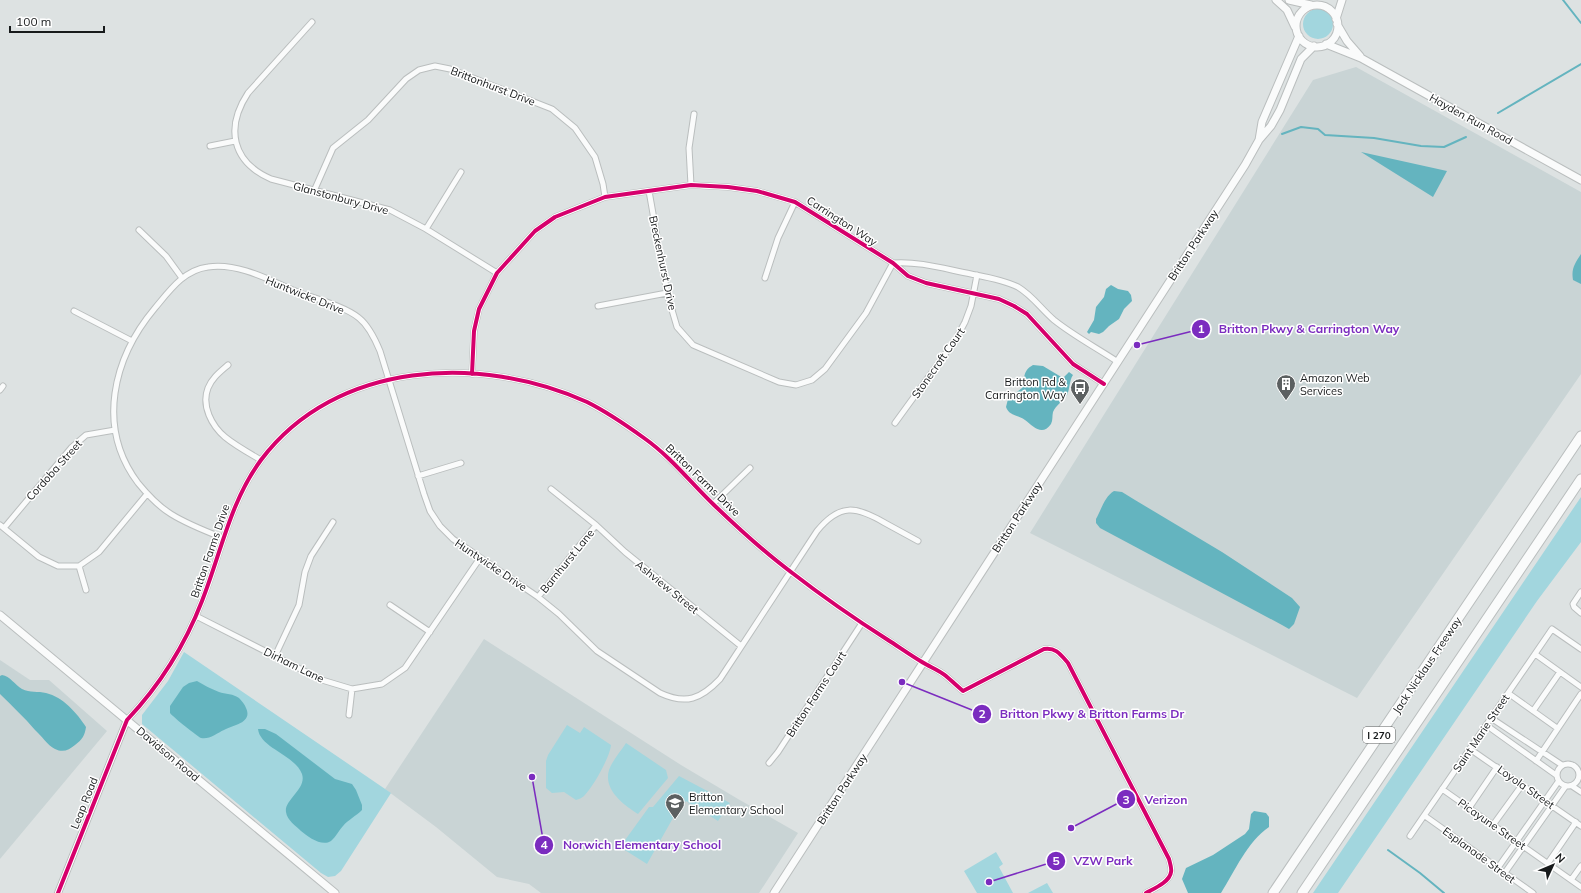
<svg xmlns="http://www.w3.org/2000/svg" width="1581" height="893" viewBox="0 0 1581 893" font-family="Mulish,sans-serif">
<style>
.built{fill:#c9d4d5}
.green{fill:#a2d6de}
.water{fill:#64b4bf}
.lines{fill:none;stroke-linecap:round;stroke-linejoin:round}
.stream{stroke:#64b4bf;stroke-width:2}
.minor-casing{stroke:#babebe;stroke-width:7}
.tertiary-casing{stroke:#babebe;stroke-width:8}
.secondary-casing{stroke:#babebe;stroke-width:9}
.motorway-casing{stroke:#babebe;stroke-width:11}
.minor{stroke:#fafbfb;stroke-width:5}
.tertiary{stroke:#fafbfb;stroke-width:6}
.secondary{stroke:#fafbfb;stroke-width:7}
.motorway{stroke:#fafbfb;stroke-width:9}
.cycleway-casing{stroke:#fff;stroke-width:6}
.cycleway{stroke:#d6006c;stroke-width:4}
.labels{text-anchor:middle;stroke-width:3;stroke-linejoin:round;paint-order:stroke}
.shield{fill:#fff;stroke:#5d5f5f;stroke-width:1}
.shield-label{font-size:10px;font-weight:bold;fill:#171a1b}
.street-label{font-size:11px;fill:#171a1b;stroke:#fff}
.poi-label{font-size:11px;fill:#171a1b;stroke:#fff;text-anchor:start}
.leader{fill:none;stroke:#7b2cbf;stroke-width:1.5}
.callout-dot{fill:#7b2cbf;stroke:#fff;stroke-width:1.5}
.mark-label{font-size:12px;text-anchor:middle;font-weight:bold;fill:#fff}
.callout-label{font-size:12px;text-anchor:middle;font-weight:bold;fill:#7b2cbf;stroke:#fff;stroke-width:3;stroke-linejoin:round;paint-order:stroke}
</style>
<rect width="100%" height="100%" fill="#dde2e2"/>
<path class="built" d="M1356,67L1581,192V374L1357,698L1030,533L1313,80Z
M484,639L681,765L738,799L798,833L759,893H541L529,884L497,877L436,827L385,789Z
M0,660L30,680H49L107,731L0,859Z"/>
<path class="green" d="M1303 24a15 15 0 1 1 30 0a15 15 0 1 1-30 0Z
M1581,497V542L1537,601L1338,893H1313Z
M184,652L391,793L341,871L335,876L328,877L321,873L142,724V715L168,681Z
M567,725L580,733L584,727L611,745C610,757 593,787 584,796C582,798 579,799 576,800L564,792L552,793L546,788V761L548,755Z
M626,743L666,770L668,778L638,814C624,805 603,790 609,770C612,761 621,751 626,743Z
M679,776L730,803L718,821L686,801L673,818L647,864L620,847L649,807H653Z
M996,852L1003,864L999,867L1013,893H977L964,871Z
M1047,883L1053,893H1028Z"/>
<path class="water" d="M1361,152L1447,171L1433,197Z
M1581,254V284L1573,280C1571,269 1575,263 1581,254Z
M1111,285L1118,289L1128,291L1131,295L1132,301L1124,309L1119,319L1109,326L1103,332L1099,334L1091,332L1089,334L1087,332L1094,320L1096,307L1104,297L1106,289Z
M1033,365L1043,366L1063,378L1069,372L1073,375C1069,381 1070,389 1067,395C1063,401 1056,405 1053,412C1052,416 1053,420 1051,424C1042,437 1033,426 1025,420C1018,415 1009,416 1006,407L1008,399L1022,388C1025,379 1022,371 1033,365Z
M1114,491L1122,492L1135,500L1222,552L1292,598L1300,607L1294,624L1289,629L1282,625L1100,528L1096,523V519C1101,510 1105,496 1114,491Z
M2,675C10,676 15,685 22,689C30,693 38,691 46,693C63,697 77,713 86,727C85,735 82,740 75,745C69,750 63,753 55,749C47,745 42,736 35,730C24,717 12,706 0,694V676Z
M197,681C204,685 211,689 219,692C225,694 234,694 239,698C242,701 245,705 246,708C253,723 233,725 224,730C217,733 209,740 201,738C197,736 173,717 170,713V706L183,687L189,683Z
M265,729L276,734L335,779L352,784L356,790L362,805V810C356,816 348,820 343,826C339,830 336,837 331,841C322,847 308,837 301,831C296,826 287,820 286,812C284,800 307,789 302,774C295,755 260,748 258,729Z
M1254,811L1266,813L1269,817V827C1247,842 1235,871 1221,893H1188L1182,879L1186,868L1213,855L1245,834L1249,829L1251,814Z"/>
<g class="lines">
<path class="stream" d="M1563,0L1581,23
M1498,113L1581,64
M1282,134L1301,127L1318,129L1325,135L1374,138L1421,146L1444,147L1466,137
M1388,850L1420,873L1444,893"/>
<defs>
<path id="minor" d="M312,22L248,93C225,128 232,162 271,179L390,210L426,229L497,273
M210,146L235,141
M691,185L689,148L694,114
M314,191L333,148L368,120L406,79L419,70L435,66L450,69L552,109L575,128L595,157L603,184L605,197
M649,191L667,293L677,327L693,345L779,382L796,385L812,380L825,369L866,313L893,263
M426,229L461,172
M139,230L166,256L182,278
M893,263C919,261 945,269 971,274C986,277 1004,280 1018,287C1033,296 1041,309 1054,320C1074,336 1097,348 1118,362
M765,278L778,238L795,202
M598,306L667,293
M74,311L132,341
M228,365C220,372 212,378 208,388C201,406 212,426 225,437C236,446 249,453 261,460
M472,374L474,331L479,309L497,273L535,231L555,217L605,197L691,185L728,187L757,191L795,202L893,263L908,276L926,283L999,299L1014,306L1027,314L1073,364L1104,384
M0,390L3,386
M895,423L956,339L965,322L971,306L977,275
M418,476L461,463
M551,489L596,525L625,552L741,646
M713,504L750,468
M0,525L39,557L58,566H79L99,552L147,494
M4,528L71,448L86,435L115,430
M223,538C205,531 187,524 171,514C158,506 147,494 138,483C96,427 113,358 155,308C170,290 184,270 208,267C239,262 273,282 300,293C317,299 346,307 359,318C369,326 375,339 380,351L424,494L430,511L440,526L453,539L538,597L559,614L597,651L660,693C686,705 701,699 720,679L817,531C840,503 856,506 885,523C896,529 907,535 918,541
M79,566L86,590
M1581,592L1573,604L1574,607L1581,613
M538,597L596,525
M390,605L430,632
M196,616L322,680L352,689L382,684L405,668L480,558
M1535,654L1581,687
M275,656L299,605L305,572L311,556L333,522
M1508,693L1557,728
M1533,711L1560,672
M349,715L352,689
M1491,718L1562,765
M127,720C160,685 185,645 202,601C221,553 230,502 261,460C336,360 481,354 587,402C607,412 626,425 644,438C671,457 691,483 714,505C738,528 764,552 791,572C822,596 855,619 888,640C899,647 910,655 922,662C930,667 939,670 946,676C952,681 957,686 963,691L1044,649C1056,647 1061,655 1068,663L1169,859C1170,863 1172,869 1171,872C1170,882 1153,889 1146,893
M1486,725L1556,775
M1470,749L1581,826
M1536,761L1581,694
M769,763L778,752L862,623
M1557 775a11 11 0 1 1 22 0a11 11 0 1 1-22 0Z
M1572,786L1581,792
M1442,789L1581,887
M1469,808L1497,767
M1425,816L1533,893
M1493,825L1522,785
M1410,836L1552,629L1581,649
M1548,863L1576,822
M1497,869L1558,782
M1504,874L1565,787
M1571,880L1581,866"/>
<path id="tertiary" d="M58,893L127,720"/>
<path id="secondary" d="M1276,0L1287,10L1295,27
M1289,0L1311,5
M1296 26a21 21 0 1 1 42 0a21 21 0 1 1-42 0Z
M1336,19L1342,0
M1337,24L1347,41L1360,56
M1326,44L1361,58L1581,180
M1259,140L1262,122L1299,36
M0,615L335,893
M774,893L1245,165L1259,140L1271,126L1280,110L1301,59L1314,46"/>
<path id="motorway" d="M1273,893L1581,436
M1302,893L1581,479"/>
</defs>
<use href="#minor" class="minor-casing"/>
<use href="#tertiary" class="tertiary-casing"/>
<use href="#secondary" class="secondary-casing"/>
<use href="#motorway" class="motorway-casing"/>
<use href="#minor" class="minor"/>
<use href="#tertiary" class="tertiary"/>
<use href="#secondary" class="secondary"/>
<use href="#motorway" class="motorway"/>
<defs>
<path id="cycleway" d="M472,374L474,331L479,309L497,273L535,231L555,217L605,197L691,185L728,187L757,191L795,202L893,263L908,276L926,283L999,299L1014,306L1027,314L1073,364L1104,384
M58,893L127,720C160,685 185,645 202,601C221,553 230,502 261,460C336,360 481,354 587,402C607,412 626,425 644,438C671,457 691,483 714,505C738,528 764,552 791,572C822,596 855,619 888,640C899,647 910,655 922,662C930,667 939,670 946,676C952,681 957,686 963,691L1044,649C1056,647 1061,655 1068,663L1169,859C1170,863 1172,869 1171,872C1170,882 1153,889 1146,893"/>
</defs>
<use href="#cycleway" class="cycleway-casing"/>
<use href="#cycleway" class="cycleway"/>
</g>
<defs>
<symbol id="building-pin" viewBox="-11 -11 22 30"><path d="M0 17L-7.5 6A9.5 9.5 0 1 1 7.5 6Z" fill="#5c6061" stroke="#fff"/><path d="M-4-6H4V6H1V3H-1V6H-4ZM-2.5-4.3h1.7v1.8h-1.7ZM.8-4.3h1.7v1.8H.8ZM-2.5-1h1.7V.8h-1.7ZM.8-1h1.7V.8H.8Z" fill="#fff"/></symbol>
<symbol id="bus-pin" viewBox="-11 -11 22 30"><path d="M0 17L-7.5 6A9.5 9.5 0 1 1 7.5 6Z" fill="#5c6061" stroke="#fff"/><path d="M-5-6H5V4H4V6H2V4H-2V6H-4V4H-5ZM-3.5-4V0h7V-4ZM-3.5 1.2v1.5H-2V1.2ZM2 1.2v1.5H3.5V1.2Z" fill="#fff"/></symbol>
<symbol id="school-pin" viewBox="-11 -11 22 30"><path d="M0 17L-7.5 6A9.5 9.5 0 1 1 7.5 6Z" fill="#5c6061" stroke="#fff"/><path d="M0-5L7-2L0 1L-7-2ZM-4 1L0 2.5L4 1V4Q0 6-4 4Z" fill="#fff"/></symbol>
</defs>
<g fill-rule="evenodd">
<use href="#building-pin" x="1275" y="373" width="22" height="30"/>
<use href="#bus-pin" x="1069" y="377" width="22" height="30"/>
<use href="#school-pin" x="664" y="792" width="22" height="30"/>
</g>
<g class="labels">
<rect class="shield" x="1363" y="727" width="32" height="16" rx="3"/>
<g class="shield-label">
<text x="1379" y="739">I 270</text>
</g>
<g class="street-label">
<text transform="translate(493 86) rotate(21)" y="4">Brittonhurst Drive</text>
<text transform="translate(1471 119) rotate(29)" y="4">Hayden Run Road</text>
<text transform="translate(341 198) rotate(15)" y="4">Glanstonbury Drive</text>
<text transform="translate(842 221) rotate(33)" y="4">Carrington Way</text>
<text transform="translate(1193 245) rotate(-57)" y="4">Britton Parkway</text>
<text transform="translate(663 263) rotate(78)" y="4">Breckenhurst Drive</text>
<text transform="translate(305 295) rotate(22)" y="4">Huntwicke Drive</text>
<text transform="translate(938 363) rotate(-55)" y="4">Stonecroft Court</text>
<text transform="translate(54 470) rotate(-48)" y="4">Cordoba Street</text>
<text transform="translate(703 480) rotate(44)" y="4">Britton Farms Drive</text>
<text transform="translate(1017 517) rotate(-57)" y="4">Britton Parkway</text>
<text transform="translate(210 551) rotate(-71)" y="4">Britton Farms Drive</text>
<text transform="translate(567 561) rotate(-51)" y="4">Barnhurst Lane</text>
<text transform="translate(491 565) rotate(34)" y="4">Huntwicke Drive</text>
<text transform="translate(667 587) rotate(39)" y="4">Ashview Street</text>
<text transform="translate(294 665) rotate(26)" y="4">Dirham Lane</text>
<text transform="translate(1427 665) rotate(-56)" y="4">Jack Nicklaus Freeway</text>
<text transform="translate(816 694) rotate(-57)" y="4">Britton Farms Court</text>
<text transform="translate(1481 733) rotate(-56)" y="4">Saint Marie Street</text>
<text transform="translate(168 754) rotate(40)" y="4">Davidson Road</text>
<text transform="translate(1526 787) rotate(35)" y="4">Loyola Street</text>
<text transform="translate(842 789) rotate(-57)" y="4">Britton Parkway</text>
<text transform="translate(84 803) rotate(-68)" y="4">Leap Road</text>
<text transform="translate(1492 824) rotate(35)" y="4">Picayune Street</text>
<text transform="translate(1479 855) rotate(36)" y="4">Esplanade Street</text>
</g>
<g class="poi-label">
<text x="1300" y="382">Amazon Web<tspan x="1300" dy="13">Services</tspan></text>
<text x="1066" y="386" text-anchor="end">Britton Rd &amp;<tspan x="1066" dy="13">Carrington Way</tspan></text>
<text x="689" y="801">Britton<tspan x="689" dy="13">Elementary School</tspan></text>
</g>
</g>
<path class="leader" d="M1137 345L1201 329M902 682L982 714M1071 828L1126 799M532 777L544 845M989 882L1056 861"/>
<g class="callout-dot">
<circle cx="1137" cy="345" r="4"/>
<circle cx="902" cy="682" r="4"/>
<circle cx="1071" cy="828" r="4"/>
<circle cx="532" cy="777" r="4"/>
<circle cx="989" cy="882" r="4"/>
<circle cx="1201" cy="329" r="10"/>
<circle cx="982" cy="714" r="10"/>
<circle cx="1126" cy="799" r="10"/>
<circle cx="544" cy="845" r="10"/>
<circle cx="1056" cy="861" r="10"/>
</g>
<g class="mark-label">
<text x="1201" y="333">1</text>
<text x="982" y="718">2</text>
<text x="1126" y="804">3</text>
<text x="544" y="849">4</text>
<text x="1056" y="865">5</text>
</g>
<g class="callout-label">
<text x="1309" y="333">Britton Pkwy &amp; Carrington Way</text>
<text x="1092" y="718">Britton Pkwy &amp; Britton Farms Dr</text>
<text x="1166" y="804">Verizon</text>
<text x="642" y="849">Norwich Elementary School</text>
<text x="1103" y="865">VZW Park</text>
</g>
<g transform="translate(1553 865) rotate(46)" stroke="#ffffff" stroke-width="3" paint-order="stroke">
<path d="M0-3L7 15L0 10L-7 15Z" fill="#171a1b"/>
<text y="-6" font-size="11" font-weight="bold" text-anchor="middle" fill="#171a1b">N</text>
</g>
<path d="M10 26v6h94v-6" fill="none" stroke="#171a1b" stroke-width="2"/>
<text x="16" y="26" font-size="12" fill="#171a1b" stroke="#ffffff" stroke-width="3" paint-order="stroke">100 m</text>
</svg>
